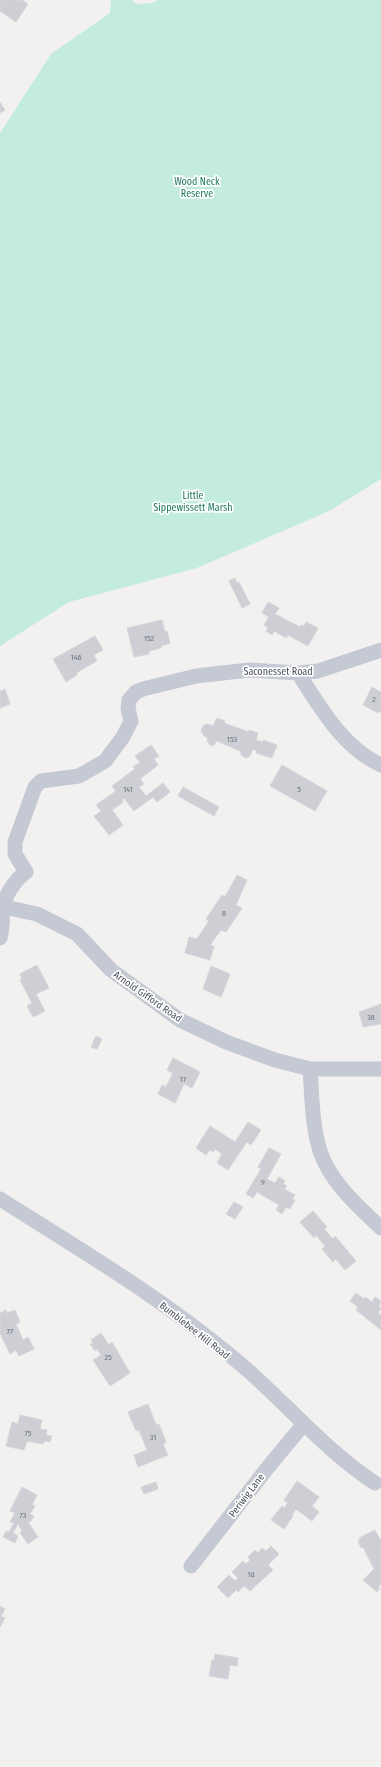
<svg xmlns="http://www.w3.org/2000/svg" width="381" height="1767" viewBox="0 0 381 1767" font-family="'Fira Sans Condensed',sans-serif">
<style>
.green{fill:#c3ecdd}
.building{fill:#cecfd4;stroke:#d5d5db}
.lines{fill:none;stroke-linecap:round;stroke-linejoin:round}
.street{stroke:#c5c9d4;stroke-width:15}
.labels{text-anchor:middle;stroke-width:3.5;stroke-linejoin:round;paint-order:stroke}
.number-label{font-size:8px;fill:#6b6f7a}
.park-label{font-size:10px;fill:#1f7861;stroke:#fff}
.street-label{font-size:10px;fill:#4a4f5c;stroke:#fff}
</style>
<rect width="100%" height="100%" fill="#f2f1f0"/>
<path class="green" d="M111,0H132L136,4L152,3L158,0H381V479L329,511L197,568L69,602L0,646V133L51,54L110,13Z"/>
<path class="building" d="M0,0H22L28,4L16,22L0,11Z
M0,102L5,110L0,113Z
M235,578L237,583L239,582L250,604L242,608L229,581Z
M268,602L279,608L275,614L300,627L301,625L304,626L306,622L318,628L308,646L288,635L286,638L274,631L272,635L266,631L268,628L264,625L269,617L262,613Z
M162,620L165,632L167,631L170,643L161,646V648L149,651V654L134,657L127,628Z
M95,636L103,650L94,655L97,661L76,673L77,675L66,682L53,659Z
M372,687L381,692V712L379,711L378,713L363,705Z
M5,689L10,704L0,708V691Z
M217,718L225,721L224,723L249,732V730L258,733L256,740L263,742V740L277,745L272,758L256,753L257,751L253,749L250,756L246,758L242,756L240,751L217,741L213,746L209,744L207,740L208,738L204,736L201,730L204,725L208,724L213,726Z
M151,745L159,756L154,759L158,765L140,779L144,784L139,787L146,796L163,783L170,792L157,802L153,797L134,811L124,798L122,800L123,802L112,810L123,825L109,835L94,816L101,811L96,805L116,791L112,786L135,769L133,767L140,762L135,756Z
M282,765L327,791L315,811L270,786Z
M183,787L219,807L214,816L178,796Z
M237,875L247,880L236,905L242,908L226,932L221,930L210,945L214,946L210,960L185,953L189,937L197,939L209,921L206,919L222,895L225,897Z
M37,965L49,988L36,994L45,1011L33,1017L27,1006L32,1003L20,980L22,979L20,974Z
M211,966L230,974L221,997L203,989Z
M381,1004V1024L363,1027L359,1012Z
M96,1036L102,1039L97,1049L91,1047Z
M173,1058L200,1072L192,1088L184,1084L175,1103L158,1094L162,1085L166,1087L173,1073L167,1070Z
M248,1122L261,1130L251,1145L247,1142L228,1170L217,1163L222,1154L215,1149L213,1152L210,1150L206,1155L196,1148L210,1126L235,1142Z
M269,1148L281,1154L267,1179L275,1183L279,1177L285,1181L283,1184L287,1186L284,1189L295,1195L292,1199L295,1200L290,1209L286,1207L282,1214L276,1210L279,1205L257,1192L253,1198L246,1194L261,1169L258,1167Z
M234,1202L243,1207L235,1219L226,1214Z
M313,1211L327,1227L324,1229L333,1239L335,1236L356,1261L345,1270L336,1259L333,1262L322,1249L325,1246L316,1235L314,1238L300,1222Z
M356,1293L364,1299L365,1297L372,1302L375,1297L381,1301L379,1307L381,1308L378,1313L381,1315V1330L356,1310L358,1307L350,1301Z
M6,1310L7,1313L15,1310L20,1322L16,1324L23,1340L28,1337L34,1349L19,1356L16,1350L10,1354L0,1333V1313Z
M101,1333L109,1345L112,1342L130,1373L110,1386L93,1360L101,1355L97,1349L95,1351L90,1344L93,1343L91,1340Z
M148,1404L156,1425L159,1424L166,1442L163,1444L168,1455L138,1467L134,1455L147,1450L139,1430L136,1431L128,1412Z
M20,1415L42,1420L40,1429L47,1430L46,1435L52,1436L50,1442L44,1441L43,1444L27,1441L24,1450L6,1446L12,1422L18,1424Z
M297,1481L319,1497L312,1506L319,1512L312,1521L296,1509L292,1515L293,1516L284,1529L271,1520L282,1506L284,1508L288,1503L284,1500Z
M156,1482L158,1489L144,1494L141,1487Z
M22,1487L37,1495L32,1505L35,1506L30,1514L34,1516L31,1521L28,1522L38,1537L28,1544L20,1533L22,1531L18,1524L13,1533L18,1536L15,1543L3,1537L6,1531L9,1532L14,1523L10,1522L15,1513L10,1511Z
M375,1530L381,1541V1584L378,1587L380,1588L377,1592L363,1580L374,1569L363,1547L361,1548L358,1541L360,1540L359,1538Z
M271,1546L279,1554L268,1565L273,1570L250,1591L244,1586L238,1592L236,1590L228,1598L217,1587L229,1575L235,1581L238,1578L232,1572L243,1561L246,1564L250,1560L248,1557L255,1550L258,1553L262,1548L266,1551Z
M0,1606L5,1609L1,1616L5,1618L0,1627Z
M215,1654L238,1658L237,1666L230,1665L228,1679L209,1676L212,1660H214Z"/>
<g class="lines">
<path class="street" d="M298,673C320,707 343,748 381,765
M0,906L37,914L77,934L111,970L151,999L180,1020L226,1042L275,1060L310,1069H381
M0,938C3,928 2,919 3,909C4,896 15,880 26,872L15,854V842L35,787L41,781L79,776L105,761L123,737L131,721L128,708L129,700L136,692L143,689L196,676L249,670L298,673L318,671L381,650
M310,1069C312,1096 312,1126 320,1151C330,1182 358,1206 381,1228
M0,1199C86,1253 175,1306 252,1374C293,1411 328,1452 375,1483
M191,1566L269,1466L303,1425"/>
</g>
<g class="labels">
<g class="number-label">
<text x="149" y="641">152</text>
<text x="76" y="660">146</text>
<text x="374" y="702">2</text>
<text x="232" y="742">153</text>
<text x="128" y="792">141</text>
<text x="299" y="792">5</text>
<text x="224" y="916">8</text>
<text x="371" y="1020">38</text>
<text x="183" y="1082">17</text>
<text x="263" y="1185">9</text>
<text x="10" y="1334">77</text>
<text x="108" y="1360">25</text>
<text x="28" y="1436">75</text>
<text x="153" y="1440">31</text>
<text x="23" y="1518">73</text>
<text x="251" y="1577">10</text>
</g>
<g class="park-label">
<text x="197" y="185">Wood Neck<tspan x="197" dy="12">Reserve</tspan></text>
<text x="193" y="499">Little<tspan x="193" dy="12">Sippewissett Marsh</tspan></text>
</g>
<g class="street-label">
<text x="278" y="675">Saconesset Road</text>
<text transform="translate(148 996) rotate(35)" y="4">Arnold Gifford Road</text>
<text transform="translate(195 1330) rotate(38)" y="4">Bumblebee Hill Road</text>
<text transform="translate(246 1495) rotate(-53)" y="4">Periwig Lane</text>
</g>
</g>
</svg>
